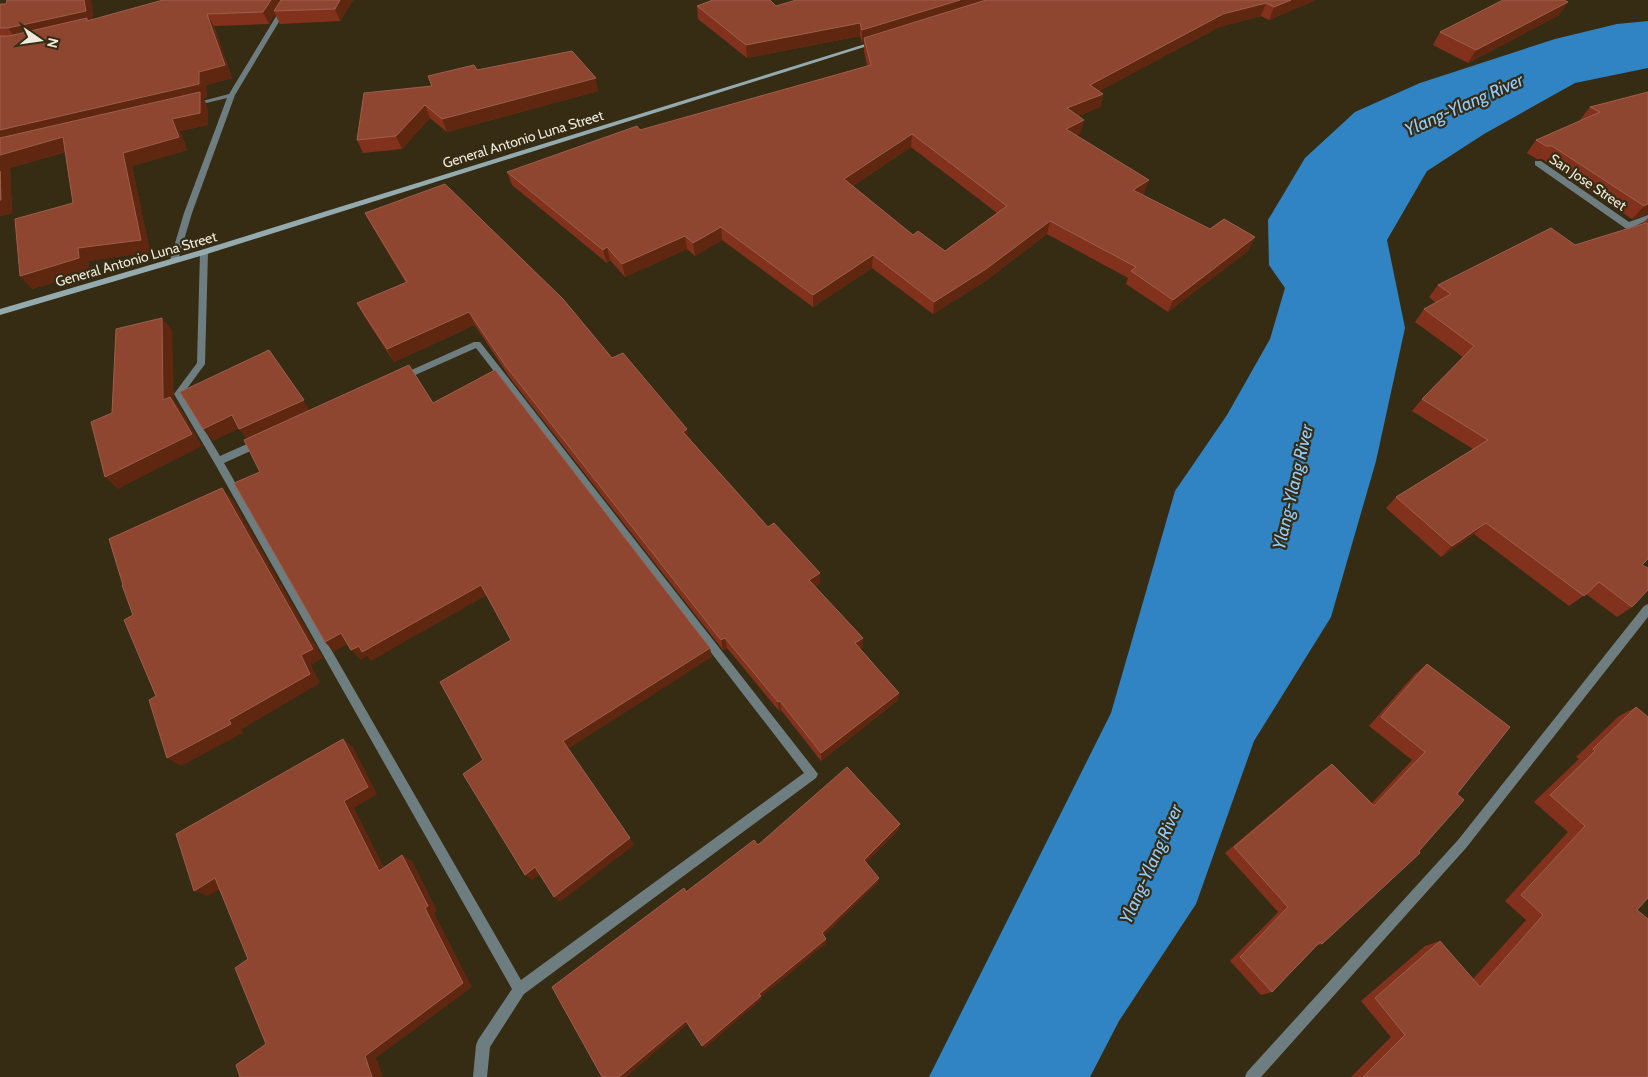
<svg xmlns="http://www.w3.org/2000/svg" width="1648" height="1077" viewBox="0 0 1648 1077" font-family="Cabin,sans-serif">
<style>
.water{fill:#3184c3}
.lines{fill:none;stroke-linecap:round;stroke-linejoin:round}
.minor{fill:#6e7d80;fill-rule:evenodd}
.tertiary{fill:#6e7d80;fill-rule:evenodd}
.secondary{fill:#93abaf;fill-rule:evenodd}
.wall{fill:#82321c;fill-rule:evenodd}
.shaded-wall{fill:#5f2710}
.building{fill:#8e4631;stroke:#9d5f4c;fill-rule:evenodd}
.labels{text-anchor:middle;stroke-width:4.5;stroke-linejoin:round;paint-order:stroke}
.far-street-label{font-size:14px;fill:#f0eadc;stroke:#362c14}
.water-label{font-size:18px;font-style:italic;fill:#91cbfd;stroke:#362c14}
</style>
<rect width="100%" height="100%" fill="#362c14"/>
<path class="water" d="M1648,21V68L1575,83L1484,134L1427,171L1387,240L1405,328L1376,461L1331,617L1254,741L1196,904L1119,1021L1090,1077H929L1111,713L1175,491L1227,415L1270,339L1285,288L1269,265L1268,220L1305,158L1355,112L1420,83L1555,39L1617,24Z"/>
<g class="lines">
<path class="minor" d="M286,0H292L235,95L192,213L178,260L174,263L171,262L170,260L184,213L227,98L194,106L191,104L229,94Z
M1535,161H1541L1629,222L1648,215V220L1635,226L1648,235V242L1625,228L1535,165Z
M204,249L208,252L205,364L183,394L220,456L258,439H264L266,442L264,445L224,463L521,980L804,773L476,348L404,380H398L397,378L398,376L474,342H480L818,774L816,778L524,994L490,1047L487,1077H473L476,1045L478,1040L512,989L215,464L174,394L197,363L200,252Z"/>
<path class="tertiary" d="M1648,604V617L1466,848L1261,1077H1245L1247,1072L1458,840L1644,606Z"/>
<path class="secondary" d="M875,41L880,42L207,254L0,315V309L201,250Z"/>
</g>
<path class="wall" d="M7,0H91L93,19L353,0L340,21L280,24L275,14L269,24L214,26L232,78L206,85L207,97L203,98L207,105L208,125L180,131L187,150L132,166L150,252L88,261L90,271L32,289L73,203L65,152L10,168L12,213L0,216V4H6Z
M1316,0L1269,20L1261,16L1219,27L1099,91L1103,94L1100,107L1078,116L1081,133L1076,135L1144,194L1142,195L1249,250L1168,312L1126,284L1128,278L1047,234L984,282L933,314L872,268L813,307L722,240L695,256L687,249L625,277L610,260L607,263L512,185L507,172L640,130L867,66L864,51V42L862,43L860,36L747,58L698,19L697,6H776ZM911,147L997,213L945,251L913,235L853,186Z
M1568,2L1559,15L1468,63L1433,45L1440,32Z
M477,70L598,91L447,132L430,118L402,149L363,153L357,140L431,86L428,76Z
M1648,92V214L1632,219L1542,159H1537L1527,153L1536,140L1582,120H1580L1590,107Z
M365,213L612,358L689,438L768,527L820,573V583L815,587L863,638L862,648L860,649L899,693L897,701L821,761L781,710L779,711L727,648L723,650L510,378L475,325L394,362L364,316L357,303L406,283L372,226Z
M1648,218V559L1642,565L1632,607L1617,617L1586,594L1569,606L1474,534L1441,557L1386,508L1396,497L1473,449L1412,411L1422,399L1463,357L1415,322L1424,309L1436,303L1429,297L1438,285L1575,245L1642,224Z
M1427,664L1510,727L1322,944L1315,946L1272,992L1261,995L1230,961L1278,912L1225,853L1321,772L1332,764L1372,803L1412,760L1369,726L1415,674Z
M1636,707L1637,910L1648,1077H1351L1391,1037L1361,1001L1425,946L1440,941L1473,979L1526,920L1505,901L1568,832L1534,802L1579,759L1576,757L1619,716Z"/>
<path class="shaded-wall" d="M84,0H91L94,23L18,41L8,28Z
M271,0H285L274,11L275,14L269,24L263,12Z
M340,0H353L340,21L335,9Z
M960,0H1026L864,38V42L862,43V30Z
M1291,0H1316L1269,20L1274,7Z
M1568,2L1559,15L1468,63L1476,50Z
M1266,3L1261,16L1219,27L1087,98L1090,85L1223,14Z
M207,14L214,26L232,78L206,85L207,97L203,98L207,105L208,125L180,131L187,150L132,166L150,252L88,261L90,271L32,289L20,276L78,248L123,153L172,119L0,146V130L199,72Z
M860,23V36L747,58L746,45Z
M596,78L598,91L447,132L442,119Z
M1103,94L1100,107L1064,122L1067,108Z
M425,105L430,118L402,149L396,136Z
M1084,120L1081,133L1063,142L1066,129Z
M912,134L911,147L844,192V179Z
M63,137L73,149L10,168L12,213L0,216V155Z
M1149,180L1144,194L1128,203L1133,190Z
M1648,204V214L1632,219L1644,206Z
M1050,221L1047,234L984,282L933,314L934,302Z
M721,227L722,240L695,256L693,243Z
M685,236L687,249L625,277L622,264Z
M1255,237L1249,250L1168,312L1173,300Z
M607,247L610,260L607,263L603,250Z
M873,255L872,268L813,307V295Z
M469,312L475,325L394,362L387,349Z
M162,318L172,330L174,401L181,409L202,446L118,489L105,477L163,400Z
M277,362L312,413L249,441L239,429Z
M232,415L242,427L213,441L203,429Z
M687,429L689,441L683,432Z
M222,488L233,500L323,658L311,665L320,683L242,729L243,733L181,766L167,758L229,720L301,655Z
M1486,523L1474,534L1441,557L1452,546Z
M820,573V583L809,591V580Z
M481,585L487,595L371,661L367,656L361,660L351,650Z
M341,633L350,643L334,652L325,642Z
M725,638L727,648L723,650L721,640Z
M863,638L862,648L855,653V643Z
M710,648L712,657L568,749L563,741Z
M899,693L897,701L821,761V753Z
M780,701L781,710L779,711L778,702Z
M343,739L353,747L377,794L354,808L389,877L379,871L344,801Z
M900,824L898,831L863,866L864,860Z
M630,838L634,845L560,902L554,897Z
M402,855L412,861L437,911L434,913L472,987L376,1058L383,1077H372L365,1056L425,908Z
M535,867L542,873L532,880L525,875Z
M215,878L229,884L208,896L194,891Z
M879,878L878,883L822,938V933Z
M826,939V944L761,997L762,999L705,1048L702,1046L759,994Z
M686,1021L689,1023L626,1077H619Z"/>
<path class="building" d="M7,0H84L86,11L8,28H0V4H6Z
M163,0H271L263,12L207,14L225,65L199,72V84L0,130V36H9L87,18V21Z
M281,0H340L335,9L274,11Z
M713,0H770L776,6L796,0H960L862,30L860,23L746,45L697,6Z
M986,0H1291L1274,7L1266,3L1223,14L1090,85L1103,94L1067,108L1084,120L1066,129L1149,180L1133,190L1210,229L1224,219L1255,237L1173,300L1131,271L1136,267L1050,221L986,269L934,302L873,255L813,295L721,227L693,243L685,236L622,264L607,247L603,250L507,172L637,126L640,130L871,65L864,38ZM912,134L1007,206L945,251L918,231L913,235L844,179Z
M1503,0H1564L1568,2L1476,50L1440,32Z
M572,51L596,78L442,119L425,105L396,136L357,140L364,93L432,86L428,76L474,65L477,70Z
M200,92V113L172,119L179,137L123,153L141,240L78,248L79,258L20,276L15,219L73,203L63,137L0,155V138Z
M1648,92V204L1644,206L1552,146H1546L1536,140L1600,112L1590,107Z
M0,171L1,200H0Z
M445,184L563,299L612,358L623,353L687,429L683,432L768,527L774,523L820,573L809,580L863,638L855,643L899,693L821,753L780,701L778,702L725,638L721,640L505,365L469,312L387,349L357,303L407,282L365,213Z
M1646,223L1648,224V559L1642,565L1648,568V590L1632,607L1599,582L1584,596L1486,523L1452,546L1396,497L1488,440L1422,399L1474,346L1424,309L1451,294L1438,285L1551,228L1575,245Z
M162,318L163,400L170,397L192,434L105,477L91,422L112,413L116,329Z
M269,350L304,400L239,429L232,415L203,429L180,392Z
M409,365L433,403L495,370L710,648L563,741L630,838L554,897L535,867L525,875L463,774L483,760L440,682L511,640L481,585L362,652L359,646L351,650L341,633L325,642L234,483L260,472L244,440Z
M222,488L313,649L301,655L310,674L229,720L231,724L167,758L149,700L156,696L124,620L133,615L122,585H123L109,539Z
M1427,664L1510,727L1457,794L1464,800L1419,851L1420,853L1322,944L1320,942L1272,992L1240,957L1288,907L1234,847L1332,764L1374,806L1425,752L1381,717Z
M1636,707L1648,717V898L1637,910L1648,919V1077H1363L1405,1035L1375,998L1440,941L1480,987L1543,915L1521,895L1585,826L1550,795L1595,751L1593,749Z
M343,739L368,787L344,801L379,871L402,855L428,906L425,908L463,983L365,1056L372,1077H240L236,1065L266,1044L235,968L248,959L215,878L194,891L176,834Z
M847,767L900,824L864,860L879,878L822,933L826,939L759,994L761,996L702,1046L686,1021L619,1077H602L552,987L684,888L686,892L754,840L758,845Z"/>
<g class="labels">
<g class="far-street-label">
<text transform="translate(523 139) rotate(-17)" y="5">General Antonio Luna Street</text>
<text transform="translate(1588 182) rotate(34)" y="5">San Jose Street</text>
<text transform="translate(136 259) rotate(-16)" y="5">General Antonio Luna Street</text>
</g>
<g class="water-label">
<text transform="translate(1464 105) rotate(-24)" y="6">Ylang-Ylang River</text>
<text transform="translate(1293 487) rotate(-77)" y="6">Ylang-Ylang River</text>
<text transform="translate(1151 864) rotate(-66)" y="6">Ylang-Ylang River</text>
</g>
</g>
<g transform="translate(40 40) rotate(103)" stroke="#362c14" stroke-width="4" paint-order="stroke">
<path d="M0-4L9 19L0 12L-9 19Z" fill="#f0eadc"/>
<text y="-8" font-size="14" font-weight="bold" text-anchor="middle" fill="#f0eadc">N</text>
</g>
</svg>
